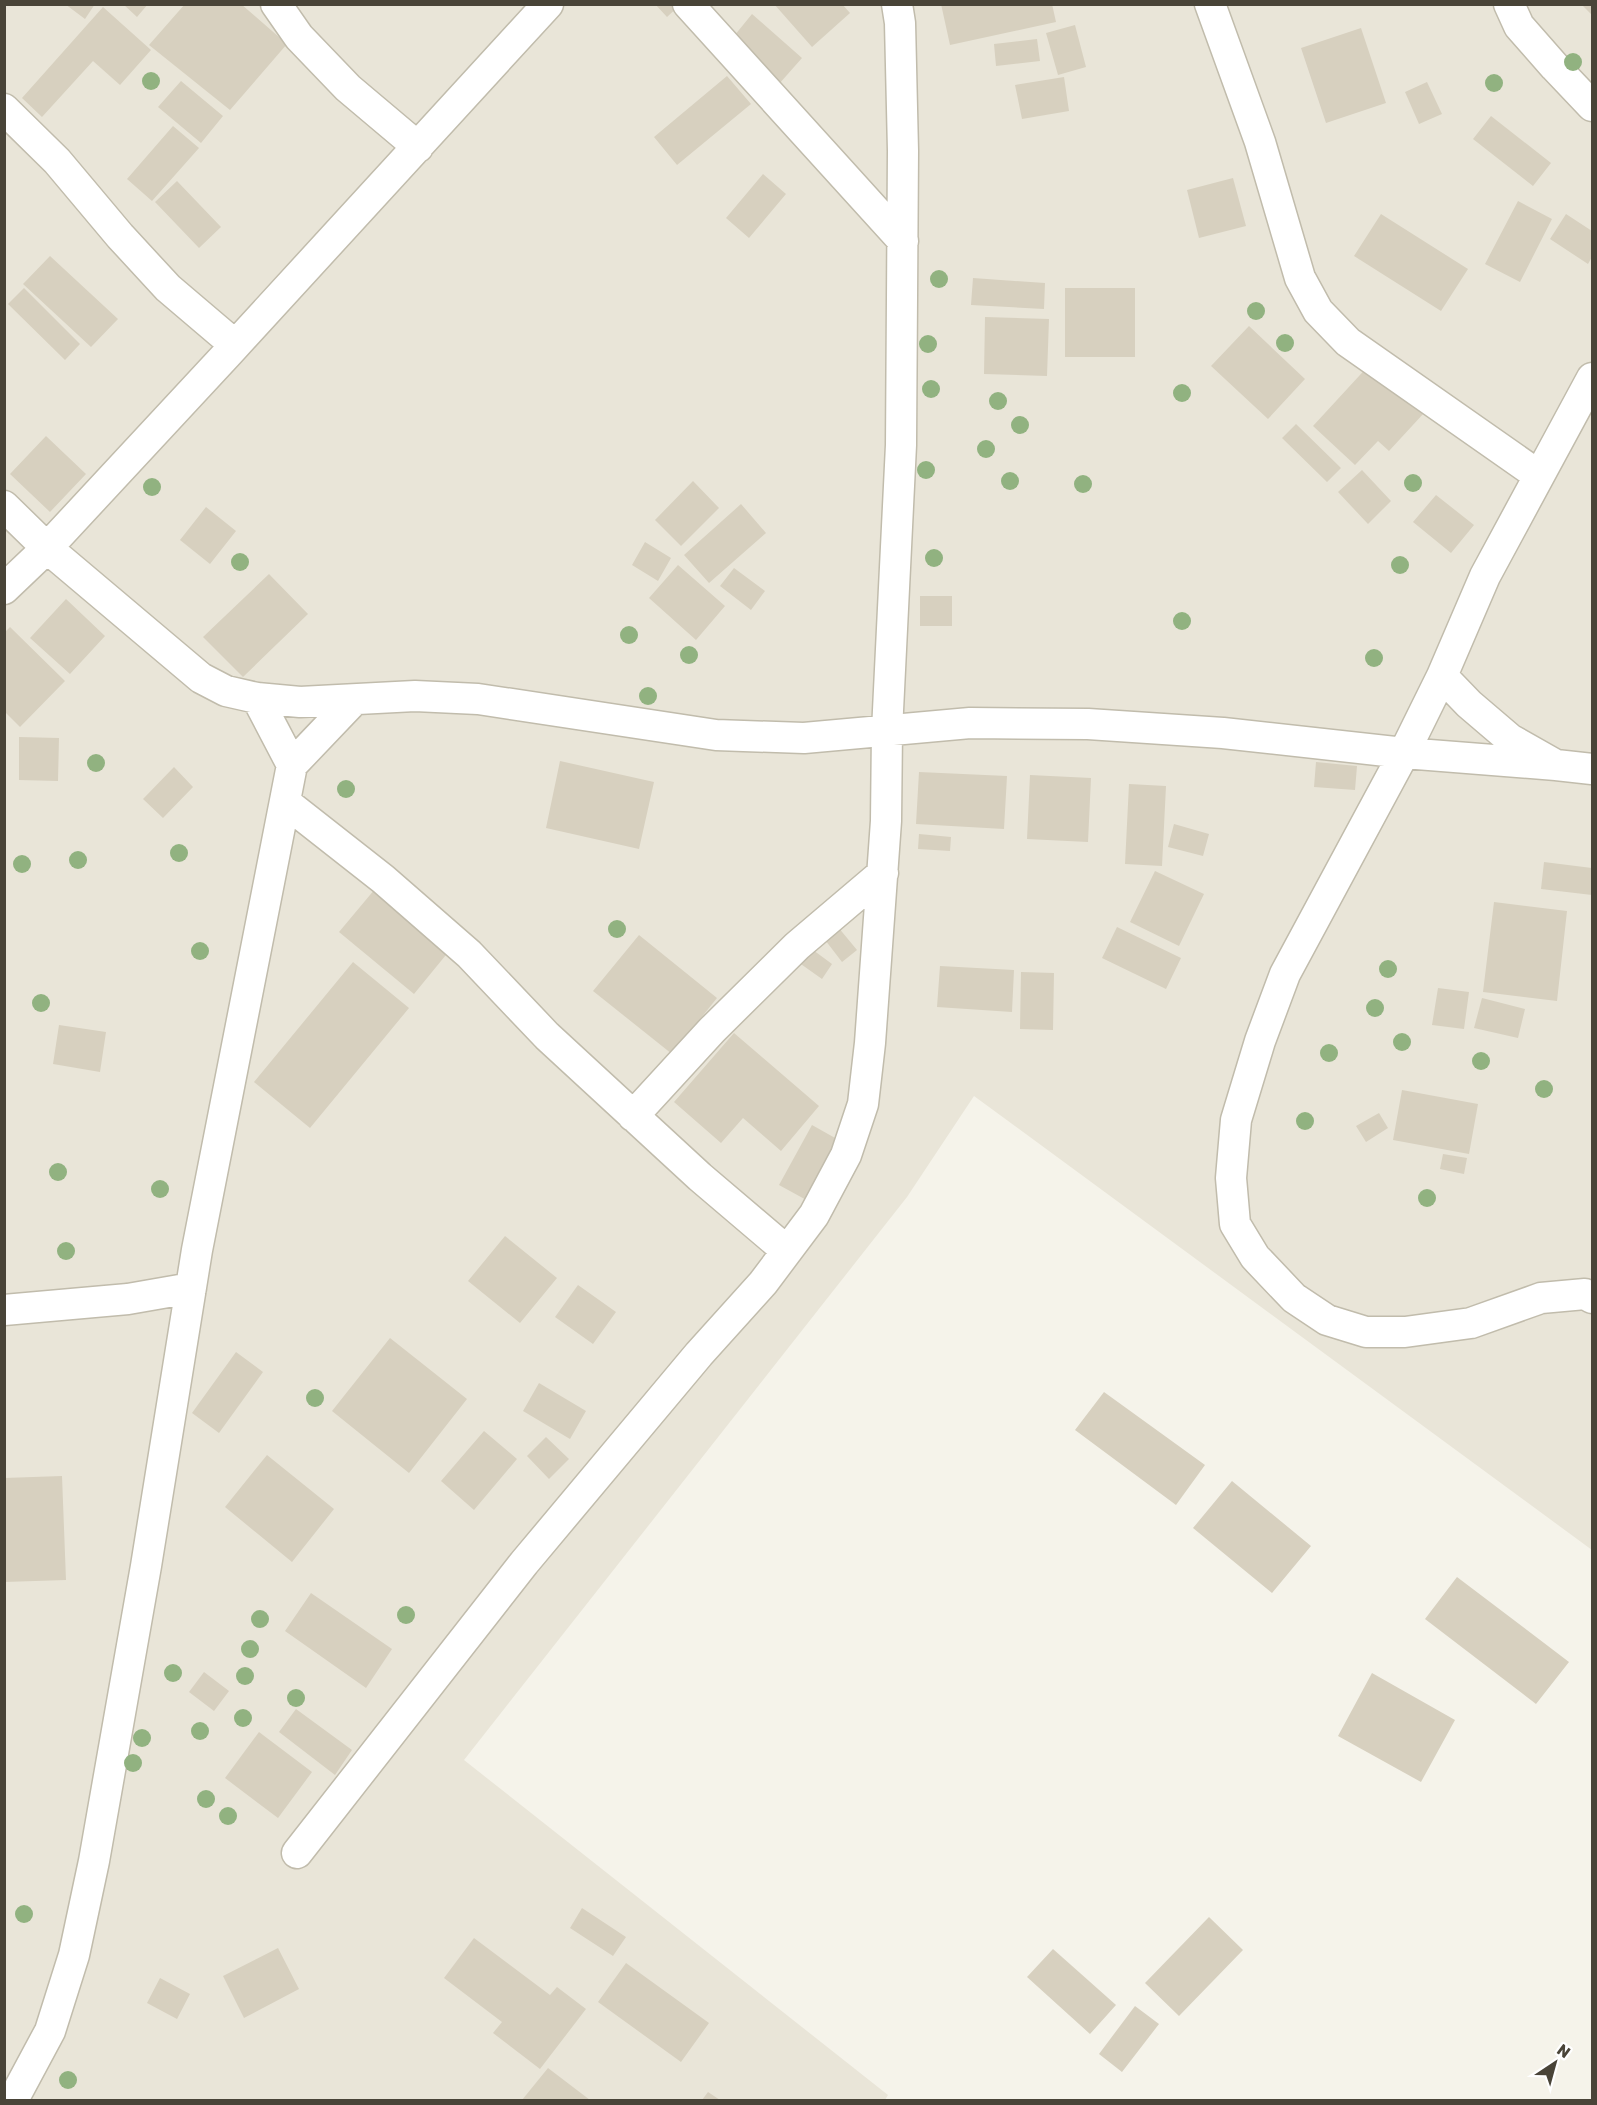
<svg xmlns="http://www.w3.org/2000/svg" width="1597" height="2105" viewBox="0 0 1597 2105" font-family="Rubik,sans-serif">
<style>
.residential{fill:#e9e5d8}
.building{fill:#d7d0bf}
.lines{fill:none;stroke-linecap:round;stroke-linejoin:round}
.street-casing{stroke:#c1bcac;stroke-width:33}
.street{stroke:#fff;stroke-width:30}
.tree{fill:#91b280}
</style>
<rect width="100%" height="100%" fill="#f5f3ea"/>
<path class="residential" d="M5,5H1592V1550L974,1096L907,1197L464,1760L888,2095L885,2100H5Z"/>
<path class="building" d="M65,4H95L85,19Z
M123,4H148L137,17Z
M185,4H241L287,44L230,110L149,45Z
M655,4H681L667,17Z
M774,4H842L850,13L812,47Z
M941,4H1052L1056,22L950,45Z
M1581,4H1592V15Z
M103,7L151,50L120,85L93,61L42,117L22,98Z
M752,14L802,58L779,84L730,41Z
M1075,25L1086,67L1058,75L1046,33Z
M1361,28L1386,103L1326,123L1301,48Z
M1037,39L1040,61L996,66L994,44Z
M727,76L751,104L677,165L654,137Z
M1064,77L1069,111L1022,119L1015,85Z
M181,81L223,116L201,143L158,107Z
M1427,82L1442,114L1419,124L1405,92Z
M1491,116L1551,163L1533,186L1473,139Z
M173,126L199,148L152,201L127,179Z
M763,174L786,194L749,238L726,218Z
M1233,178L1246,226L1199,238L1187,190Z
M177,181L221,227L199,248L155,202Z
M1518,201L1552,219L1520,282L1485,264Z
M1381,214L1468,269L1441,311L1354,256Z
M1566,214L1592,231V257L1588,264L1550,239Z
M50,256L118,319L91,347L23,284Z
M973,278L1045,283L1044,309L971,305Z
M24,288L80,344L65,360L8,304Z
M1065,288H1135V357H1065Z
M985,317L1049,319L1047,376L984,374Z
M1249,326L1305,379L1268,419L1211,366Z
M1371,363L1424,413L1389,451L1378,441L1355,465L1313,426Z
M1296,424L1341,468L1327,482L1282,438Z
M46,436L86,474L50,512L10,474Z
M1362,470L1391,501L1368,524L1338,492Z
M693,481L719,508L681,546L655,520Z
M1436,495L1474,525L1451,553L1413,522Z
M741,504L766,533L709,583L684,555Z
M206,507L236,531L210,564L180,540Z
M645,542L671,558L658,581L632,565Z
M678,565L725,606L696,640L649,598Z
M734,568L765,591L751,610L720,586Z
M269,574L308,614L243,677L203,637Z
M920,596H952V626H920Z
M66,599L105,636L70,674L30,638Z
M10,627L65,681L20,727L4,711V633Z
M19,737L59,738L58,781L19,780Z
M560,761L654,782L639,849L546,828Z
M1316,762L1357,766L1355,790L1314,787Z
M174,767L193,787L163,818L143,799Z
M919,772L1007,776L1004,829L916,824Z
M1030,775L1091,778L1088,842L1027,839Z
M1129,784L1166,786L1162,866L1125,864Z
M1174,824L1209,834L1203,856L1168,847Z
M919,834L951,837L950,851L918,849Z
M1544,862L1592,868V895L1541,889Z
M1155,871L1204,894L1179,946L1130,922Z
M375,889L450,950L414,994L339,932Z
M1494,902L1567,911L1557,1001L1483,992Z
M833,921L857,950L842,962L819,932Z
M1117,927L1181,958L1166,989L1102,958Z
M639,935L717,998L672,1054L593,991Z
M809,947L832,964L822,979L798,962Z
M353,962L409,1008L310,1128L254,1082Z
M940,966L1014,970L1012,1012L937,1007Z
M1021,972L1054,973L1053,1030L1020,1029Z
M1438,988L1469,992L1464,1029L1432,1025Z
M1482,998L1525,1009L1518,1038L1474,1028Z
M59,1025L106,1032L100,1072L53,1064Z
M734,1033L819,1106L781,1151L743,1118L721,1143L674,1102Z
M1402,1090L1478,1104L1469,1154L1393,1140Z
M1379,1113L1388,1128L1366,1142L1356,1126Z
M812,1125L844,1143L810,1202L779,1185Z
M1443,1154L1467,1158L1464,1174L1440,1169Z
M505,1236L557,1278L520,1323L468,1281Z
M578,1285L616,1312L593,1344L555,1317Z
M390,1338L467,1399L409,1473L332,1411Z
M236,1352L263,1372L219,1433L192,1413Z
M539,1383L586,1411L570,1439L523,1411Z
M1104,1392L1205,1465L1176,1505L1075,1430Z
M484,1431L517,1459L474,1510L441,1481Z
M546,1437L569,1459L549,1479L527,1456Z
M267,1455L334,1509L292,1562L225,1507Z
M62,1476L66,1580L4,1582V1478Z
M1232,1481L1311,1546L1272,1593L1193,1528Z
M1457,1577L1569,1662L1536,1704L1425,1619Z
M311,1593L392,1649L366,1688L285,1631Z
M204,1672L229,1691L214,1711L189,1692Z
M1372,1673L1455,1720L1421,1782L1338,1736Z
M296,1709L352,1750L335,1775L279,1732Z
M259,1732L312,1772L278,1818L225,1778Z
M582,1908L626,1937L613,1956L570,1928Z
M1209,1917L1243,1950L1179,2016L1145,1983Z
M474,1938L550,1995L557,1987L586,2009L540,2069L493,2033L502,2022L444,1978Z
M278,1948L299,1989L244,2018L223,1976Z
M1053,1949L1116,2005L1090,2034L1027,1977Z
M626,1963L709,2023L681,2062L598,2002Z
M160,1978L190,1994L177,2019L147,2003Z
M1135,2006L1159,2024L1122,2072L1099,2054Z
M548,2068L590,2100H522Z
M708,2092L720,2100H702Z"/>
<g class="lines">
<defs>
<path id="street" d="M276,4L299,37L348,88L418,147
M688,4L903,241
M1210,4L1260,142L1300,278L1318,311L1348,342L1538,475
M1509,4L1519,26L1555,67L1592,106
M4,109L57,161L120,236L168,288L235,345
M1592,378L1485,576L1442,676L1469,704L1510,739L1556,765L1592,769
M4,506L47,548L201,678L226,691L257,698L300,702L415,696L478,699L716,735L804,738L970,723L1088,724L1223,733L1404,753L1442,676
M4,589L47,548L230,351L548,4
M257,698L292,765
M1556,765L1404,753L1285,974L1260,1041L1236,1120L1231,1178L1235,1224L1255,1257L1294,1298L1327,1320L1366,1332H1405L1471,1323L1541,1298L1585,1294L1592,1298
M285,802L383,879L469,954L547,1036L700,1177L787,1251
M633,1116L712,1030L797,946L883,873
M4,1310L128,1299L191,1288
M297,1853L524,1563L699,1354L763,1283L814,1215L846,1155L863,1104L870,1043L886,821L887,731L901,445L903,151L900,23L897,4
M13,2100L50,2031L74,1955L94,1861L146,1566L197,1250L292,765L354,700"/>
</defs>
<use href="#street" class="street-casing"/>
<use href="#street" class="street"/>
</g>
<g class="tree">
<circle cx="1573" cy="62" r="9"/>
<circle cx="151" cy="81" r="9"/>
<circle cx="1494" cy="83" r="9"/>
<circle cx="939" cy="279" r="9"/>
<circle cx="1256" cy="311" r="9"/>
<circle cx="1285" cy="343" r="9"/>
<circle cx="928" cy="344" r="9"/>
<circle cx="931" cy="389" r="9"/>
<circle cx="1182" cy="393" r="9"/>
<circle cx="998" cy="401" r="9"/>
<circle cx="1020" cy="425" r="9"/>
<circle cx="986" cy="449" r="9"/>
<circle cx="926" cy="470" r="9"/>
<circle cx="1010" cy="481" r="9"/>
<circle cx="1413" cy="483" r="9"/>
<circle cx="1083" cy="484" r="9"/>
<circle cx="152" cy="487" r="9"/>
<circle cx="934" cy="558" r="9"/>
<circle cx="240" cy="562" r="9"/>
<circle cx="1400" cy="565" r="9"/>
<circle cx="1182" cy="621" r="9"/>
<circle cx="629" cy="635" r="9"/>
<circle cx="689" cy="655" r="9"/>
<circle cx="1374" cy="658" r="9"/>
<circle cx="648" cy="696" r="9"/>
<circle cx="96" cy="763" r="9"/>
<circle cx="346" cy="789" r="9"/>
<circle cx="179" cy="853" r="9"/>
<circle cx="78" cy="860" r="9"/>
<circle cx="22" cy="864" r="9"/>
<circle cx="617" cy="929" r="9"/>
<circle cx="200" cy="951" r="9"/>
<circle cx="1388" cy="969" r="9"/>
<circle cx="41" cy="1003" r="9"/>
<circle cx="1375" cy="1008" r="9"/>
<circle cx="1402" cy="1042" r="9"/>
<circle cx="1329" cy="1053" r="9"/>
<circle cx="1481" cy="1061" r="9"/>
<circle cx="1544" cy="1089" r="9"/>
<circle cx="1305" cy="1121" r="9"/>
<circle cx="58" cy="1172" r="9"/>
<circle cx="160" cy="1189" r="9"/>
<circle cx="1427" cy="1198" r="9"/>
<circle cx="66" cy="1251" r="9"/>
<circle cx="315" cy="1398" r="9"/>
<circle cx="406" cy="1615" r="9"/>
<circle cx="260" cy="1619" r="9"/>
<circle cx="250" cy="1649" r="9"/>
<circle cx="173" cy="1673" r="9"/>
<circle cx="245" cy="1676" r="9"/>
<circle cx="296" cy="1698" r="9"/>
<circle cx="243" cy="1718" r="9"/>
<circle cx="200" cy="1731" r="9"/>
<circle cx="142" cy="1738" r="9"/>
<circle cx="133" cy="1763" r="9"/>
<circle cx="206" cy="1799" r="9"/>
<circle cx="228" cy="1816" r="9"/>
<circle cx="24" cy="1914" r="9"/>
<circle cx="68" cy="2080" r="9"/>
</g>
<rect width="1597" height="2105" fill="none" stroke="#494438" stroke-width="12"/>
<g transform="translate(1555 2063) rotate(36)" stroke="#ffffff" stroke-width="4.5" paint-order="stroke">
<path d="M0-4.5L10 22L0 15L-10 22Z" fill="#494438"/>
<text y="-9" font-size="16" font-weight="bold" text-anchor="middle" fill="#494438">N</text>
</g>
</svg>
